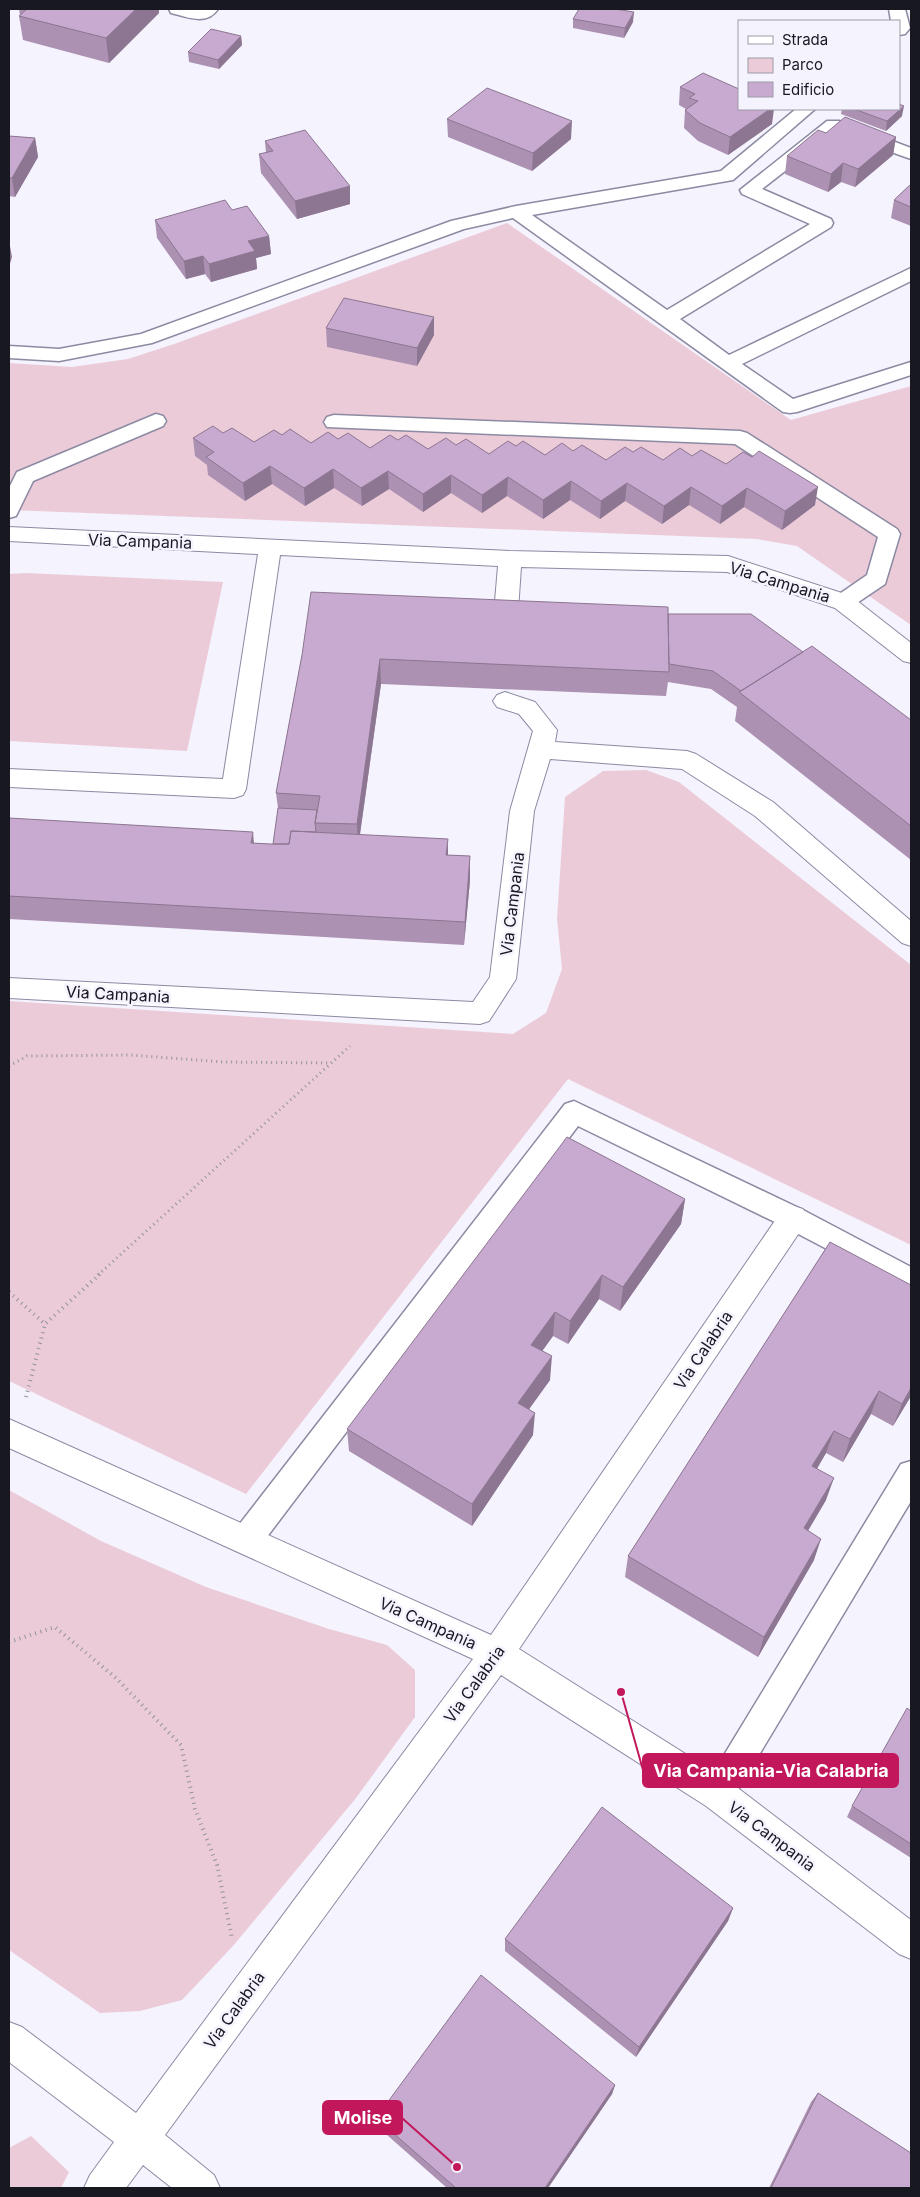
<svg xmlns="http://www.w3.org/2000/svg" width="920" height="2197" viewBox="0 0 920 2197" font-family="Inter,sans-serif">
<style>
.green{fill:#eccbd8}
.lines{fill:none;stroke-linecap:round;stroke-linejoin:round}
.lane-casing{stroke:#8b8aa2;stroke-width:3}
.street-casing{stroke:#8b8aa2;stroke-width:2}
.path-far1{stroke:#93939d;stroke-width:3;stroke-dasharray:1 4;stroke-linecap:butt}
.path{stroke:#93939d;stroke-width:4;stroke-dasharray:1 4.5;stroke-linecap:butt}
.lane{fill:#fff;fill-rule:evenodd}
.street{fill:#fff;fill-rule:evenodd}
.wall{fill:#ac91b2}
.shaded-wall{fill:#8c7691}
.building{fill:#c8a9cf;stroke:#8c7691}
.labels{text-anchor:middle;stroke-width:5;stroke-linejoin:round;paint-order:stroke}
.street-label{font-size:16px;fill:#181821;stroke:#f4f3fe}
.leader{fill:none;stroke:#c2185b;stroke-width:2}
.callout-dot{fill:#c2185b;stroke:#f4f3fe;stroke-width:2}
.callout{fill:#c2185b;stroke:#c2185b;stroke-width:2}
.callout-label{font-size:18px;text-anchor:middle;font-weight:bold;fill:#fff}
</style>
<rect width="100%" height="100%" fill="#f4f3fe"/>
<path class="green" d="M507,223L791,420L911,386V625L797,546L757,539L9,510V363L72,367L128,359L174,344Z
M26,573L223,582L187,751L9,741V574Z
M646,770L679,782L911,965V1245L568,1079L246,1494L9,1381V1001L513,1034L546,1013L562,969L557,919L565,797L603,771Z
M9,1490L101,1541L206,1587L329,1629L387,1645L415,1670V1717L356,1798L233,1946L182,2000L140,2011L100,2013L9,1950Z
M31,2136L69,2172L61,2188H9V2148Z"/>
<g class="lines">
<defs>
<path id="lane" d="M169,9H218C207,26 187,17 171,13Z
M889,9H905L910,28L905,34L899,35V21H891Z
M796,109H815L733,180L532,215L667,310L810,224L742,194L740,190L827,121H839L911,148V159L835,132L762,189L831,219L833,223L831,227L680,319L729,355L911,268V281L742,364L793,399L911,362V375L797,412L790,413L783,412L513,218L464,229L152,343L59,361L9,358V346L59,349L141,334L451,221L516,206L721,171Z
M156,414L163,416L166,421L163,426L33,481L16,516L9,518V488L17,472Z
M334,415L740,431L747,433L897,529L900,534L885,584L851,607L843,610L835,607L832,602L835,597L867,575L878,537L735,444L327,427L324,422L327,417Z
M574,1101L803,1210L911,1267V1293L783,1226L578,1126L257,1550L246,1554L235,1550L231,1540L235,1530L565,1104Z
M911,1461V1501L729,1805L718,1810L707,1805L702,1794L707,1783L901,1464Z"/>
<path id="street" d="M9,527L510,551L728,556L851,596L911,643V663L903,661L835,608L727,572L521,567L517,625L513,631L505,633L497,631L493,625L498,566L280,555L246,789L243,795L234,798L9,787V769L223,779L258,554L9,541Z
M505,692L535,702L557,730L555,742L687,751L696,754L773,802L911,921V946L902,943L755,816L682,769L550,759L534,811L516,979L489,1021L480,1024L9,998V978L473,1002L490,977L510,811L533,731L519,714L497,707L493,701L497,695Z
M793,1206L803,1209L807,1218L803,1227L519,1649L730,1782L911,1920V1959L899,1954L706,1806L501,1675L165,2135L214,2175L220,2188H172L143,2165L126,2188H84L90,2175L114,2142L9,2062V2022L22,2027L136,2113L473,1659L9,1448V1419L491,1635L783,1209Z"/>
</defs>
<use href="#lane" class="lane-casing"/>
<use href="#street" class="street-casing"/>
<path class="path-far1" d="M9,1066L27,1056L130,1055L223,1062L331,1063
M98,1275L350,1046"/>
<path class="path" d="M9,1292L45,1324
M26,1397L45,1324L100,1274
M9,1642L55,1627L116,1678L181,1745L195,1809L217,1865L232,1938"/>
<use href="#lane" class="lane"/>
<use href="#street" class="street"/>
</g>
<path class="wall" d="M19,9H159V13L109,63L23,40L19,16L20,15Z
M573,19L633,22L624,38L573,28Z
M241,36L242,45L219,69L189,62L188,52Z
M680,87L772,124L728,155L698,141L684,128L685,110L686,109L679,105Z
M842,109H899L902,116L886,131L841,114Z
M447,119L571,139L532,171L448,137Z
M826,133L896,137L893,155L855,187L841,182L828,192L785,174L787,156Z
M9,136L35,138L38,157L15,197L9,196Z
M265,141L350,204L297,219L261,173L259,154L266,153Z
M911,184V226L891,218L894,200Z
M232,210L269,236L271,254L256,258L257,269L211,282L205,274L186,279L157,238L155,220Z
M434,317V335L417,366L327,347L326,328Z
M223,433L254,442L282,435L311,443L338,439L370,448L398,440L428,449L456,445L489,454L516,446L545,455L573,451L606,460L633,452L663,460L692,456L726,464L815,505L782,530L744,507L720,524L689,505L662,524L625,501L600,519L570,500L543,519L507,496L482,513L451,493L423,512L389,489L362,506L334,488L305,506L272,484L245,501L208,475L207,465L195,456L193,438Z
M668,614L803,652L911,720V860L735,721L737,707L711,689L668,682L666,696L381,684L360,835L448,855L470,856V880L464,945L9,919V818L254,843L273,844L278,808L276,793L302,655Z
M685,1199L681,1224L620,1311L599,1299L568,1344L553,1336L542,1351L550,1380L529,1409L533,1435L472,1526L349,1451L347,1429Z
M830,1242L911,1396L893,1426L871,1414L843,1462L826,1453L817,1469L826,1500L808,1531L814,1560L758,1657L625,1577L628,1556Z
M911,1711V1858L847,1817L852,1806Z
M733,1908L728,1921L636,2057L505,1951V1939Z
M615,2085L612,2094L548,2188H447L378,2127L376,2118Z
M818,2093L911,2188H769L811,2102Z"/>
<path class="shaded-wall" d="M136,9H159V13L109,63L106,38Z
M634,12L633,22L624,38L625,28Z
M241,36L242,45L219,69L218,60Z
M904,106L902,116L886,131L887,121Z
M770,109H774L772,124L728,155L730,137Z
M572,121L571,139L532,171L533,153Z
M896,137L893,155L855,187L858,169Z
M35,138L38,157L15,197L12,178Z
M843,163L841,182L828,192L831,174Z
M350,186V204L297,219L295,201Z
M269,236L271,254L256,258L257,269L211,282L209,264L248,241Z
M9,241L12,257L9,267Z
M203,256L205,274L186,279L184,261Z
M434,317V335L417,366V348Z
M270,466L272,484L245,501L243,483Z
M333,469L334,488L305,506L304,488Z
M388,471L389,489L362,506L361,488Z
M451,475V493L423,512V494Z
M508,477L507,496L482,513V495Z
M571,481L570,500L543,519V500Z
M627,483L625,501L600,519L601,501Z
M691,487L689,505L662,524L664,506Z
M818,487L815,505L782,530L785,511Z
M747,488L744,507L720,524L722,506Z
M380,659L381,684L358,847L357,824Z
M253,832L255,856L251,843Z
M448,839V863L446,855Z
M470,856V880L464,945L465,922Z
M685,1199L681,1224L620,1311L623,1287Z
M602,1275L599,1299L568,1344L570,1321Z
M555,1312L553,1336L530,1368L531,1345Z
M552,1356L550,1380L517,1426L518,1403Z
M911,1388V1396L893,1426L902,1404Z
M879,1391L871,1414L843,1462L850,1439Z
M535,1413L533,1435L472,1526V1504Z
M834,1431L826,1453L805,1488L812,1466Z
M834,1478L826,1500L797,1549L804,1528Z
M821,1539L814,1560L758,1657L764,1637Z
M733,1908L728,1921L636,2057L639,2047Z
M615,2085L612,2094L548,2188H545Z"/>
<path class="building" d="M27,9H136L106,38L19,16Z
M579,9H615L634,12L625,28L573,19Z
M211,29L241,36L218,60L188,52Z
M703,73L739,89V109H770L730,137L700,123L685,110L698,101L689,98L695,94L680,87Z
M487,88L572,121L533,153L447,119Z
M899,104L904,106L887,121L854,109H899Z
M845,117L896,137L858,169L843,163L831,174L787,156L818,130L826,133Z
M305,130L350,186L295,201L259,154L273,151L265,141Z
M9,136L35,138L12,178H9Z
M911,184V207L894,200Z
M225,200L232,210L247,206L269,236L248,241L255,251L209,264L203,256L184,261L155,220Z
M344,298L434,317L417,348L326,328Z
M213,426L223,433L232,428L254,442L274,430L282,435L290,429L311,443L328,432L338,439L348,433L370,448L390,435L398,440L406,435L428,449L446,438L456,445L466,439L489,454L508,441L516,446L523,441L545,455L562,443L573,451L582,445L606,460L625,447L633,452L641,447L663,460L680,448L692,456L701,450L726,464L743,452L752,457L759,451L818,487L785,511L747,488L722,506L691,487L664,506L627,483L601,501L571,481L543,500L508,477L482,495L451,475L423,494L388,471L361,488L333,469L304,488L270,466L243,483L206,457L214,452L193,438Z
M311,592L668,607L669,672L380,659L357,824L315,823L320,796L276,793L302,655Z
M668,614H751L803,652L741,691L713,671L669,664Z
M812,646L911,720V826L739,692Z
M278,808L317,810L315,823L316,832L291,831L289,844H273Z
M9,818L253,832L251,843L270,844H289L291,831L448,839L446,855L470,856L465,922L9,896Z
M567,1137L685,1199L623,1287L602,1275L570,1321L555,1312L531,1345L552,1356L518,1403L535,1413L472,1504L347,1429Z
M830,1242L911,1285V1388L902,1404L879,1391L850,1439L834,1431L812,1466L834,1478L804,1528L821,1539L764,1637L628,1556Z
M907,1708L911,1711V1844L852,1806Z
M602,1807L733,1908L639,2047L505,1939Z
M481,1975L615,2085L545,2188H456L376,2118Z
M818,2093L911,2153V2188H771Z"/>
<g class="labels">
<g class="street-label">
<text transform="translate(140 541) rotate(2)" y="6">Via Campania</text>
<text transform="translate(780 582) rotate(17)" y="6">Via Campania</text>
<text transform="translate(512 904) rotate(-83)" y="6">Via Campania</text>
<text transform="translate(118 994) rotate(3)" y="6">Via Campania</text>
<text transform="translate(703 1350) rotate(-56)" y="6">Via Calabria</text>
<text transform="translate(428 1623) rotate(24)" y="6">Via Campania</text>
<text transform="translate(474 1684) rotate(-54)" y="6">Via Calabria</text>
<text transform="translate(772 1836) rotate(37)" y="6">Via Campania</text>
<text transform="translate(234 2010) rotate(-54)" y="6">Via Calabria</text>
</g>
</g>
<path class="leader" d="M621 1692L643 1770M457 2167L402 2118"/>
<g class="callout-dot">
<circle cx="621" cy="1692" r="5"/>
<circle cx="457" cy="2167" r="5"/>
</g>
<g class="callout">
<rect x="643" y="1754" width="255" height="33" rx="5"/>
<rect x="323" y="2101" width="79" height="33" rx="5"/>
</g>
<g class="callout-label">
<text x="771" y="1777">Via Campania-Via Calabria</text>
<text x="363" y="2124">Molise</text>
</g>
<rect width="920" height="2197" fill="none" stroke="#181821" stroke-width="20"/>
<rect x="738" y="20" width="162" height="90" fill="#f4f3fe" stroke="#9c9ba6"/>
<rect x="748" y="36" width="25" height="8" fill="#ffffff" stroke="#9c9ba6"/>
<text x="782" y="45" font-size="15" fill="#181821">Strada</text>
<rect x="748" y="58" width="25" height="15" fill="#eccbd8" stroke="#9c9ba6"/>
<text x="782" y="70" font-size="15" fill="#181821">Parco</text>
<rect x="748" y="82" width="25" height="15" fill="#c8a9cf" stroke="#9c9ba6"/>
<text x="782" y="95" font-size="15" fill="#181821">Edificio</text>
</svg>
